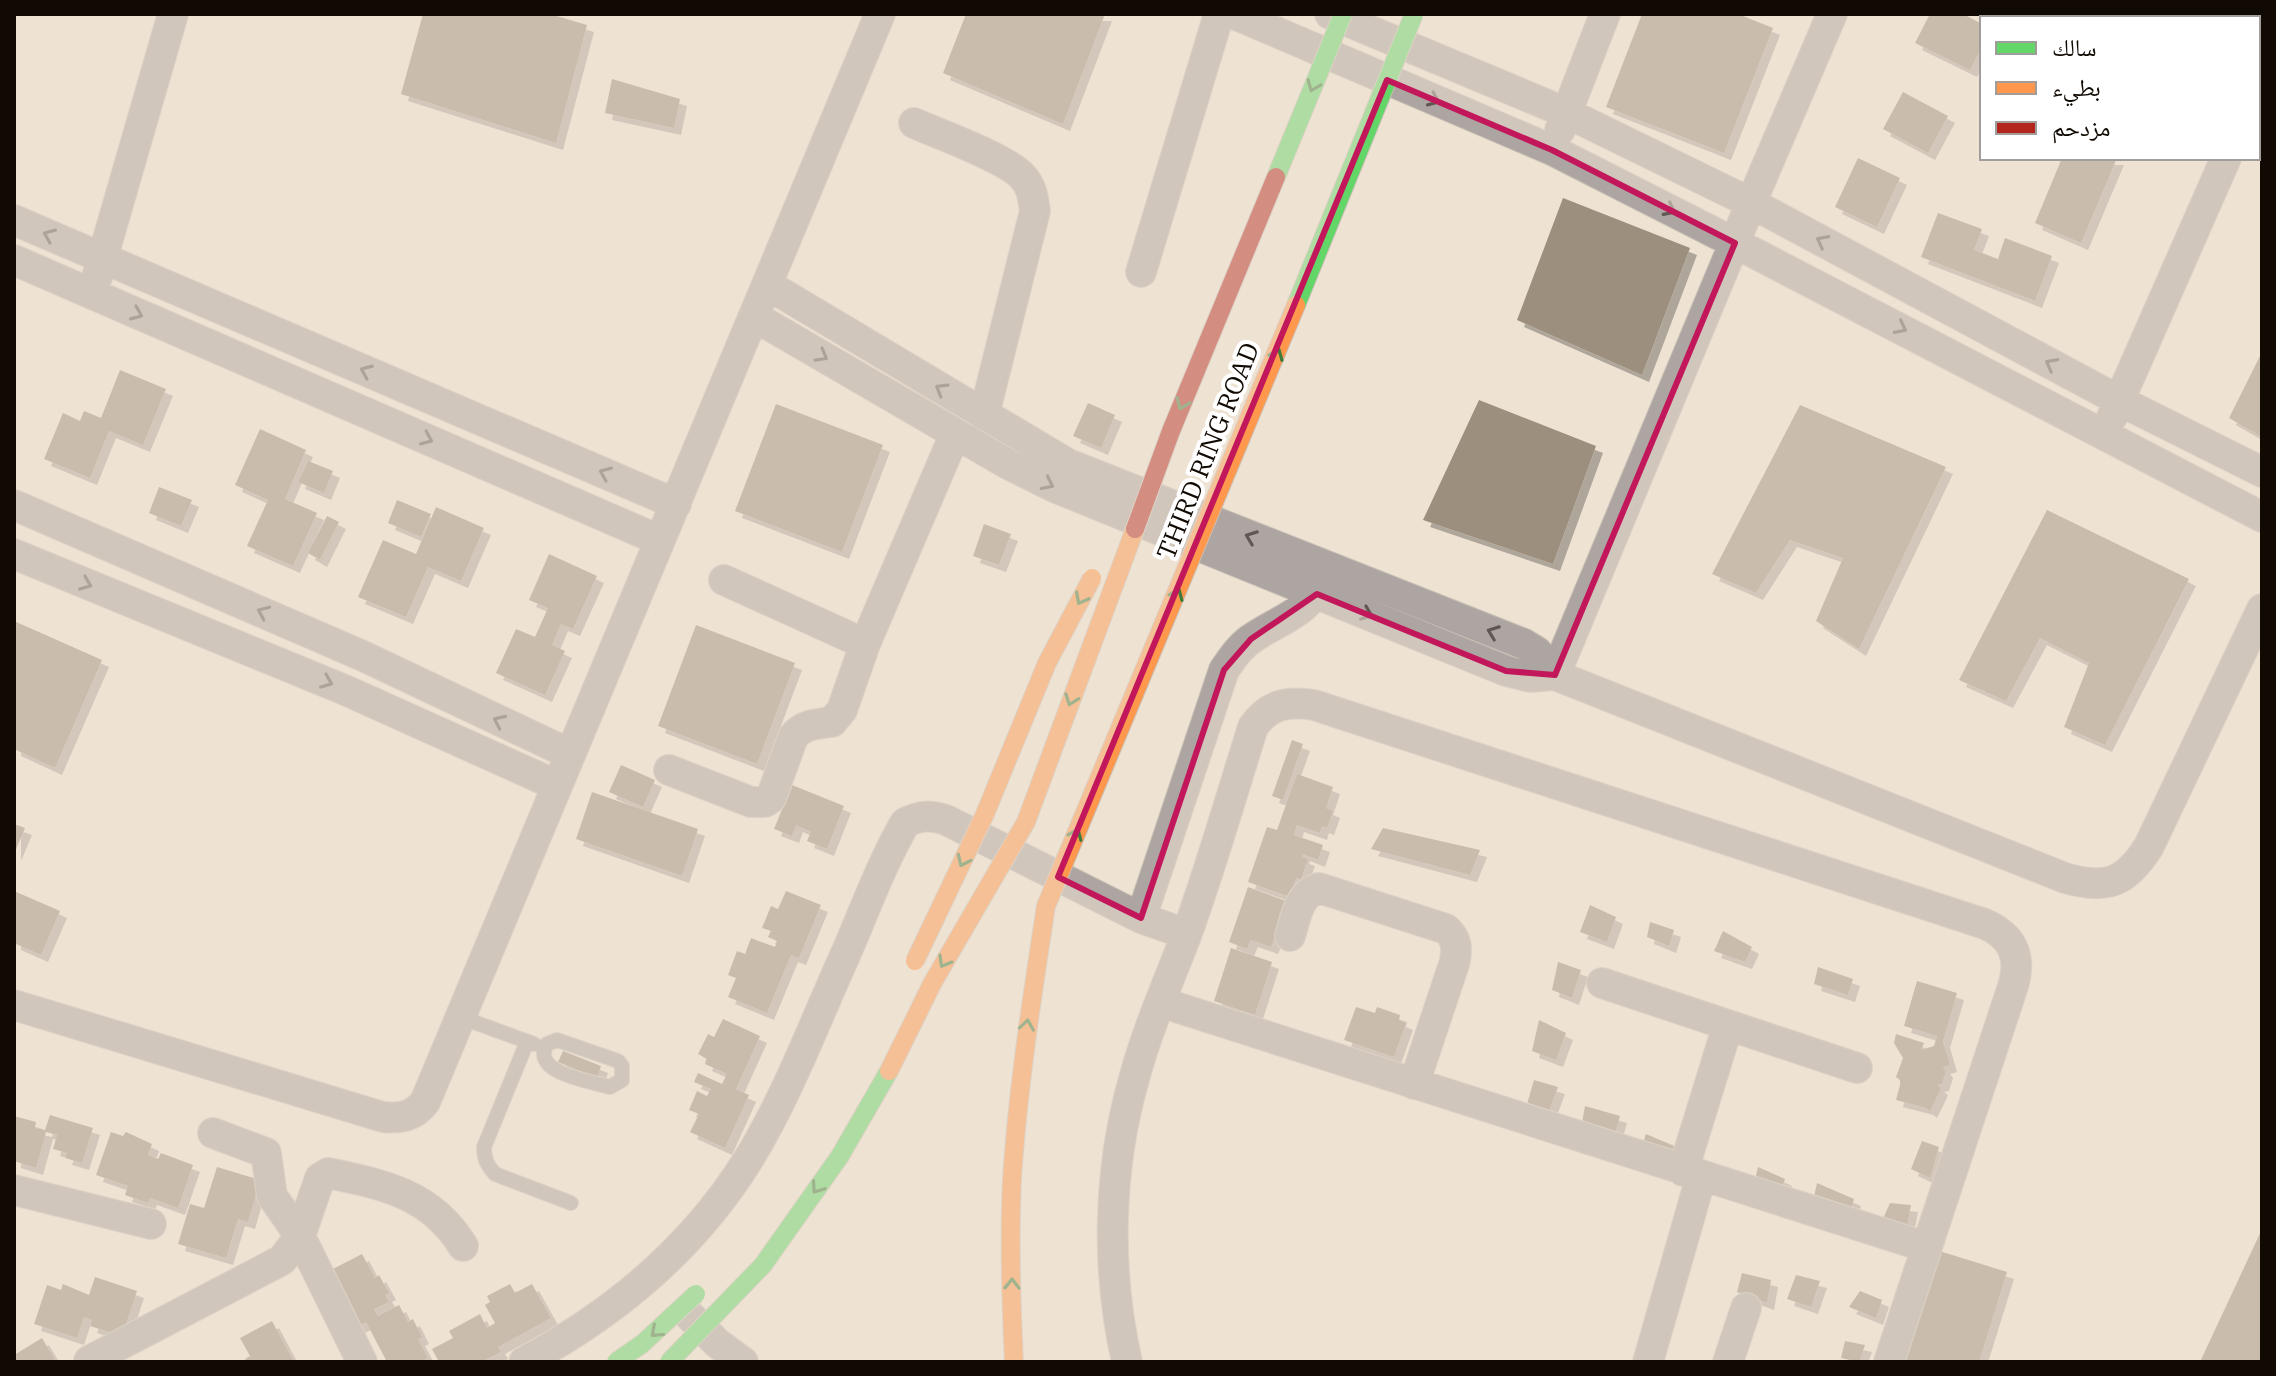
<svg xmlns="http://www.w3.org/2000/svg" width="2276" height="1376" viewBox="0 0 2276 1376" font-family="'IBM Plex Serif','Noto Naskh Arabic',serif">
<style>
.building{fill:#9c8f7e;filter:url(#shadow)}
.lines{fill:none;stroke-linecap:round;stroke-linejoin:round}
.lane-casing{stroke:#c8bfb4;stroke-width:16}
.street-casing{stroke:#c8bfb4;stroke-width:32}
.slow-casing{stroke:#c8bfb4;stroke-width:20}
.lane{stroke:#ada5a1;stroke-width:14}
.street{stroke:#ada5a1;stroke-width:30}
.slow{stroke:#ff974d;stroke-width:18}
.fast-bridge-casing{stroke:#c8bfb4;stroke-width:20;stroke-linecap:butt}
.slow-bridge-casing{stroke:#c8bfb4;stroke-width:20;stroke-linecap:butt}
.jam-bridge-casing{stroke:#c8bfb4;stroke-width:20;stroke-linecap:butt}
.fast-bridge{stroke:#63d668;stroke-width:18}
.slow-bridge{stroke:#ff974d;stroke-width:18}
.jam-bridge{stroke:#b3261e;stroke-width:18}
.oneway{stroke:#3e7a3b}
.oneway2{stroke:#5f5852}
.marked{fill:none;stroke:#c2185b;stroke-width:6;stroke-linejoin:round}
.labels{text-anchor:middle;stroke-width:8;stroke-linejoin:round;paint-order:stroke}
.street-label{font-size:26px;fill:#110a03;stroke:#fff}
</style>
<defs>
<filter id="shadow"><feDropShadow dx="7" dy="7" stdDeviation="0" flood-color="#0004"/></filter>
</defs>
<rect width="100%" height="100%" fill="#eee2d3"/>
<path class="building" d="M423,14H550L587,25L556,143L401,94Z
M966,14H1105L1063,124L943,73Z
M1642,14H1738L1773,28L1724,153L1606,107Z
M1930,14H1963L1982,24V47L1970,70L1915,43Z
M2123,14H2152L2150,18H2132Z
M612,79L680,99L674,128L605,113Z
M1903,92L1948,116L1928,153L1883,129Z
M1858,158L1900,178L1877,227L1835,207Z
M2062,158H2117L2081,243L2035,223Z
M1563,198L1690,248L1642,375L1517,320Z
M1938,213L1982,229L1974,250L1998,259L2005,238L2052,256L2035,301L1921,257Z
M2262,352V437L2229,418Z
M120,370L166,389L143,445L109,431L90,478L44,459L63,413L80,421L84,411L101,418Z
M1479,400L1596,446L1553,564L1423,520Z
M1088,403L1115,415L1101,448L1073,436Z
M776,404L883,445L842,552L735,511Z
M1800,405L1946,467L1859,649L1816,621L1843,558L1790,540L1756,593L1712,574Z
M260,429L306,450L285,499L317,513L293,566L247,546L268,500L235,485Z
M308,461L333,471L324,493L298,482Z
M159,487L192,500L181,526L149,513Z
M397,500L431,514L421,537L388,523Z
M436,507L484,528L461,581L428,567L406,617L358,597L383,540L416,554Z
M2047,510L2189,579L2105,745L2064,727L2089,663L2040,638L2006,701L1959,680Z
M327,516L339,522L320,560L308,553Z
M984,524L1011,534L999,565L973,556Z
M549,554L597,576L573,629L561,624L552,645L565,651L545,695L496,673L516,629L535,637L548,608L529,600Z
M14,621L102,660L55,768L14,749Z
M696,625L795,663L757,764L658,726Z
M1292,740L1303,744L1283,800L1272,796Z
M621,765L655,780L643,807L609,792Z
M1297,774L1333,787L1326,808L1333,811L1327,828L1322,826L1320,833L1297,825L1294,835L1323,845L1318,860L1303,854L1302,857L1308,859L1301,879L1296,878L1290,897L1248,882L1267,827L1277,830Z
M792,785L844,806L827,849L807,841L811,832L796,825L792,836L774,829Z
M592,792L698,829L682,876L576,839Z
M14,824L25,828L14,854Z
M1383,828L1480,850L1470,875L1371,849Z
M1248,887L1286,901L1279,919L1285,922L1278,941L1274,940L1271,947L1251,940L1247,949L1229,942Z
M14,891L60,911L41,955L14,943Z
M786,891L821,905L799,958L791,955L767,1013L728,997L736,978L728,975L737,951L745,954L751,938L775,947L777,941L768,937L771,931L762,928L771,906L778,909Z
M1590,905L1616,917L1607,942L1580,932Z
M1650,922L1674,930L1669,946L1647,937Z
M1723,931L1752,947L1745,962L1714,951Z
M1231,948L1272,962L1255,1015L1214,1001Z
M1558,962L1581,970L1572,998L1552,990Z
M1818,967L1853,979L1848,995L1814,984Z
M1917,981L1957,993L1943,1041L1950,1065L1943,1067L1946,1071L1942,1084L1937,1085L1941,1088L1939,1093L1930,1111L1926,1108L1896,1100L1900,1085V1080L1896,1077L1903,1058L1894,1043L1896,1034L1924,1043L1921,1050L1934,1046L1937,1036L1904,1026Z
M1356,1007L1375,1013L1377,1007L1400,1015L1399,1020L1406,1023L1394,1057L1344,1040Z
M723,1019L760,1036L736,1089L749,1095L725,1148L690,1132L699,1114L689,1110L697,1091L707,1096L711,1089L694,1082L698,1073L722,1084L727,1074L705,1064L707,1059L698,1054L708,1034L714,1037Z
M1539,1020L1566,1033L1556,1060L1532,1051Z
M563,1051L601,1066L597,1078L558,1062Z
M1534,1080L1558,1087L1548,1114L1527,1104Z
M1585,1106L1620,1116L1614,1137L1582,1123Z
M50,1115L93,1128L82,1163L65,1158L67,1153L53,1149L57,1135L46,1132L36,1168L14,1161V1116L36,1122L35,1128L45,1130Z
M111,1132L123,1136L126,1132L152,1144L148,1155L158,1159L161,1153L193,1165L178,1208L150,1198L148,1203L125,1195L128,1186L96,1175Z
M1646,1134L1679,1148L1676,1159L1642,1146Z
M1922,1141L1939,1147L1930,1178L1911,1169Z
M217,1167L260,1180L248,1222L238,1219L226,1258L178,1244L190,1204L204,1208Z
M1758,1167L1785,1179L1781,1191L1754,1184Z
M1817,1183L1854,1199L1850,1214L1813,1201Z
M1890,1203L1911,1205L1906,1231L1882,1221Z
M2262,1229V1362H2200Z
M1933,1249L2007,1272L1979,1362H1898Z
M362,1254L375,1278L379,1275L389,1293L385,1295L389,1302L374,1309L378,1316L399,1305L408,1322L413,1319L422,1337L418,1339L428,1358L420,1362H387L366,1322L356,1327L327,1272Z
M1742,1273L1771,1280L1767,1303L1737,1292Z
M1796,1275L1820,1281L1811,1307L1787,1299Z
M95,1277L137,1291L122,1336L90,1326L92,1320L84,1317L77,1338L34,1324L47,1285L61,1290L63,1284L89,1295Z
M510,1284L515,1293L532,1284L551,1318L498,1347L501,1352L482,1362H439L432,1349L453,1338L449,1331L480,1314L487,1328L495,1323L485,1305L490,1302L487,1296Z
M1860,1291L1882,1300L1876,1318L1849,1307Z
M272,1321L294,1362H247L245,1359L250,1356L240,1338Z
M42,1338L55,1360L51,1362H14V1355Z
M1845,1341L1865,1345L1859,1362L1841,1358Z"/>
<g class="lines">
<defs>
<path id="lane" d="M460,1017L534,1044
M557,1040L618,1061L622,1066V1080L610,1087C590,1081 530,1073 547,1044Z
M527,1042L484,1147C484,1159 487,1165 495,1174L571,1203"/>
<path id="street" d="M1234,14L1552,150L1735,243L2262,517
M1330,14L1567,113L1751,203L2120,401L2262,472
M2044,14L2052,18
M2258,86L2262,77
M2258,122L2262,124
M914,123C938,134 1006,158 1022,176C1032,186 1033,198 1035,211L984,415
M1560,130L1605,14
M14,220L676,504
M14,260L659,540
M1141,272L1219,14
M97,277L173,14
M768,285L1068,464L1524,644L1537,652L1555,675
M755,317L1006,463L1054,487L1506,671L1530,677L1555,675L2065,878C2106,890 2126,883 2149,846L2262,609
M2112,417L2226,158
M14,505L363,656L570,754
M14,554L345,690L556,785
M724,580L865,644
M1555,675L1751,203L1832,14
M669,770L751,802H765L771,798L793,737C803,724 817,724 832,722L842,710L865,644L955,434
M1141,918L1224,670C1233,657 1241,645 1254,637C1284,617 1308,614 1324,577
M1290,936C1296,918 1298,894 1319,888L1446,929C1457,939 1457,947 1455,961L1414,1084
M1602,983L1857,1068
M1160,1002L1926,1247
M14,1005L383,1117C401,1119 414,1116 425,1102L880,14
M213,1133L266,1153L272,1196L300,1236L362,1362
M1683,1171L1728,1025
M14,1190L151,1224
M689,1315L717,1343L743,1362
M89,1361L282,1260L300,1236L320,1178L328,1173C385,1185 431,1194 463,1246
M524,1362C614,1314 693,1248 748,1160C788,1095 815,1021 847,951C865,909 882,863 905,823C920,815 930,815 946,820L1141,918L1186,934
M1127,1362C1106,1270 1108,1170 1134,1079C1147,1030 1168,983 1186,936C1211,867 1231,797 1253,727C1269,704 1287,701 1314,705L1985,924C2012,936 2021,955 2014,983L1889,1362
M1648,1362L1701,1177
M1728,1362L1746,1308"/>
<path id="slow" d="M1014,1362C1011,1301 1009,1240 1012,1179C1018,1087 1032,997 1046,906"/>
</defs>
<use href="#lane" class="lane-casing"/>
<use href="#street" class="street-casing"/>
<use href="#slow" class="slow-casing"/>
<use href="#lane" class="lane"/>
<use href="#street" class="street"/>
<use href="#slow" class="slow"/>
<defs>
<path id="fast-bridge" d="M1276,177L1343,14
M1296,305L1414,14
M616,1362L642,1344L696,1294
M669,1362L763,1265L840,1156L889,1071"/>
<path id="slow-bridge" d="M1046,906L1296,305
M915,961L985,814L1047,663L1092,578
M889,1071L933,982L1026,822L1135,529"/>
<path id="jam-bridge" d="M1135,529L1171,431L1276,177"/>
</defs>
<use href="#fast-bridge" class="fast-bridge-casing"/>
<use href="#slow-bridge" class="slow-bridge-casing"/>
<use href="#jam-bridge" class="jam-bridge-casing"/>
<use href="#fast-bridge" class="fast-bridge"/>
<use href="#slow-bridge" class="slow-bridge"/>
<use href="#jam-bridge" class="jam-bridge"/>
</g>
<defs><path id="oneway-chevron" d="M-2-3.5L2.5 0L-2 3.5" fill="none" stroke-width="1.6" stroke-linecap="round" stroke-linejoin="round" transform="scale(2)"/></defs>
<g class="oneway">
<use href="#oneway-chevron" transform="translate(1313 86) rotate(112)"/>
<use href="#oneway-chevron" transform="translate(1277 354) rotate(-68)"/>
<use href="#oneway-chevron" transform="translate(1182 404) rotate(112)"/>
<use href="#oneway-chevron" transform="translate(1177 594) rotate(-67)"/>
<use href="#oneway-chevron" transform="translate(1081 599) rotate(118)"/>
<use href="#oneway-chevron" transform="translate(1071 700) rotate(110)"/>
<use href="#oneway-chevron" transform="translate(1076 834) rotate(-67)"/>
<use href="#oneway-chevron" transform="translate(963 861) rotate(115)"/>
<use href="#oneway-chevron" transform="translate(944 962) rotate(120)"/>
<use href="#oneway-chevron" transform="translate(1027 1025) rotate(-81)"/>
<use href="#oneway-chevron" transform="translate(817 1188) rotate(125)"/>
<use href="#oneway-chevron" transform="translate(1012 1284) rotate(-89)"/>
<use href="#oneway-chevron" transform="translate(656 1332) rotate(138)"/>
</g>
<g class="oneway2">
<use href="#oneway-chevron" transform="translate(1434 100) rotate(23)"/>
<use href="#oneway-chevron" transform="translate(1670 210) rotate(27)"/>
<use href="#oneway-chevron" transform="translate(49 235) rotate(-157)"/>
<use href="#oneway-chevron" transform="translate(1822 241) rotate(-152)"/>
<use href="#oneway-chevron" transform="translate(137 314) rotate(23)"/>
<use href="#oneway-chevron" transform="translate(1901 328) rotate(27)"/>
<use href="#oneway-chevron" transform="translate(822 356) rotate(30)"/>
<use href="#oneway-chevron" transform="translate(2051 364) rotate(-152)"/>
<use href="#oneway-chevron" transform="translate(366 371) rotate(-157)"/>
<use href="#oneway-chevron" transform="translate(941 389) rotate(-149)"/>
<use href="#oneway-chevron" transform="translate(427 439) rotate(23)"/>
<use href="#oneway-chevron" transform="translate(605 473) rotate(-157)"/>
<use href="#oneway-chevron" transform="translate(1048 484) rotate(26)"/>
<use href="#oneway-chevron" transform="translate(1251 537) rotate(-159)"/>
<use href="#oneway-chevron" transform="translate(86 584) rotate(22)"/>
<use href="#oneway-chevron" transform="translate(263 612) rotate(-156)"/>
<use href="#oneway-chevron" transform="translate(1367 614) rotate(22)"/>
<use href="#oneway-chevron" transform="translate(1493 632) rotate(-159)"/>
<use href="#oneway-chevron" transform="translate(327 682) rotate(22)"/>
<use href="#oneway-chevron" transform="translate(499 721) rotate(-155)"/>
</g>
<path d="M0 0H2276V1376H0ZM1387,80L1552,150L1735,243L1555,675L1506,671L1317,594L1251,639L1224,670L1141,918L1058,877Z" fill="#eee2d3" fill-opacity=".55" fill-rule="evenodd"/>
<path class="marked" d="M1387,80L1552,150L1735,243L1555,675L1506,671L1317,594L1251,639L1224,670L1141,918L1058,877Z"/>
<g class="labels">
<g class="street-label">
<text transform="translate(1208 451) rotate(-68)" y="9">THIRD RING ROAD</text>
</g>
</g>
<rect width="2276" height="1376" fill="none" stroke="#110a03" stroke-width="32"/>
<rect x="1980" y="16" width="280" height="144" fill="#ffffff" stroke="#a09d9a" stroke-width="2"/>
<rect x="1996" y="42" width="40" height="12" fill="#63d668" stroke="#a09d9a" stroke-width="2"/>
<text x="2052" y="56" font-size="24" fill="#110a03">سالك</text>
<rect x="1996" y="82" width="40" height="12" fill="#ff974d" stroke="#a09d9a" stroke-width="2"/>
<text x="2052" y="96" font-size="24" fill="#110a03">بطيء</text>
<rect x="1996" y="122" width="40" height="12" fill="#b3261e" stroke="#a09d9a" stroke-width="2"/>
<text x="2052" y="136" font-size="24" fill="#110a03">مزدحم</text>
</svg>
